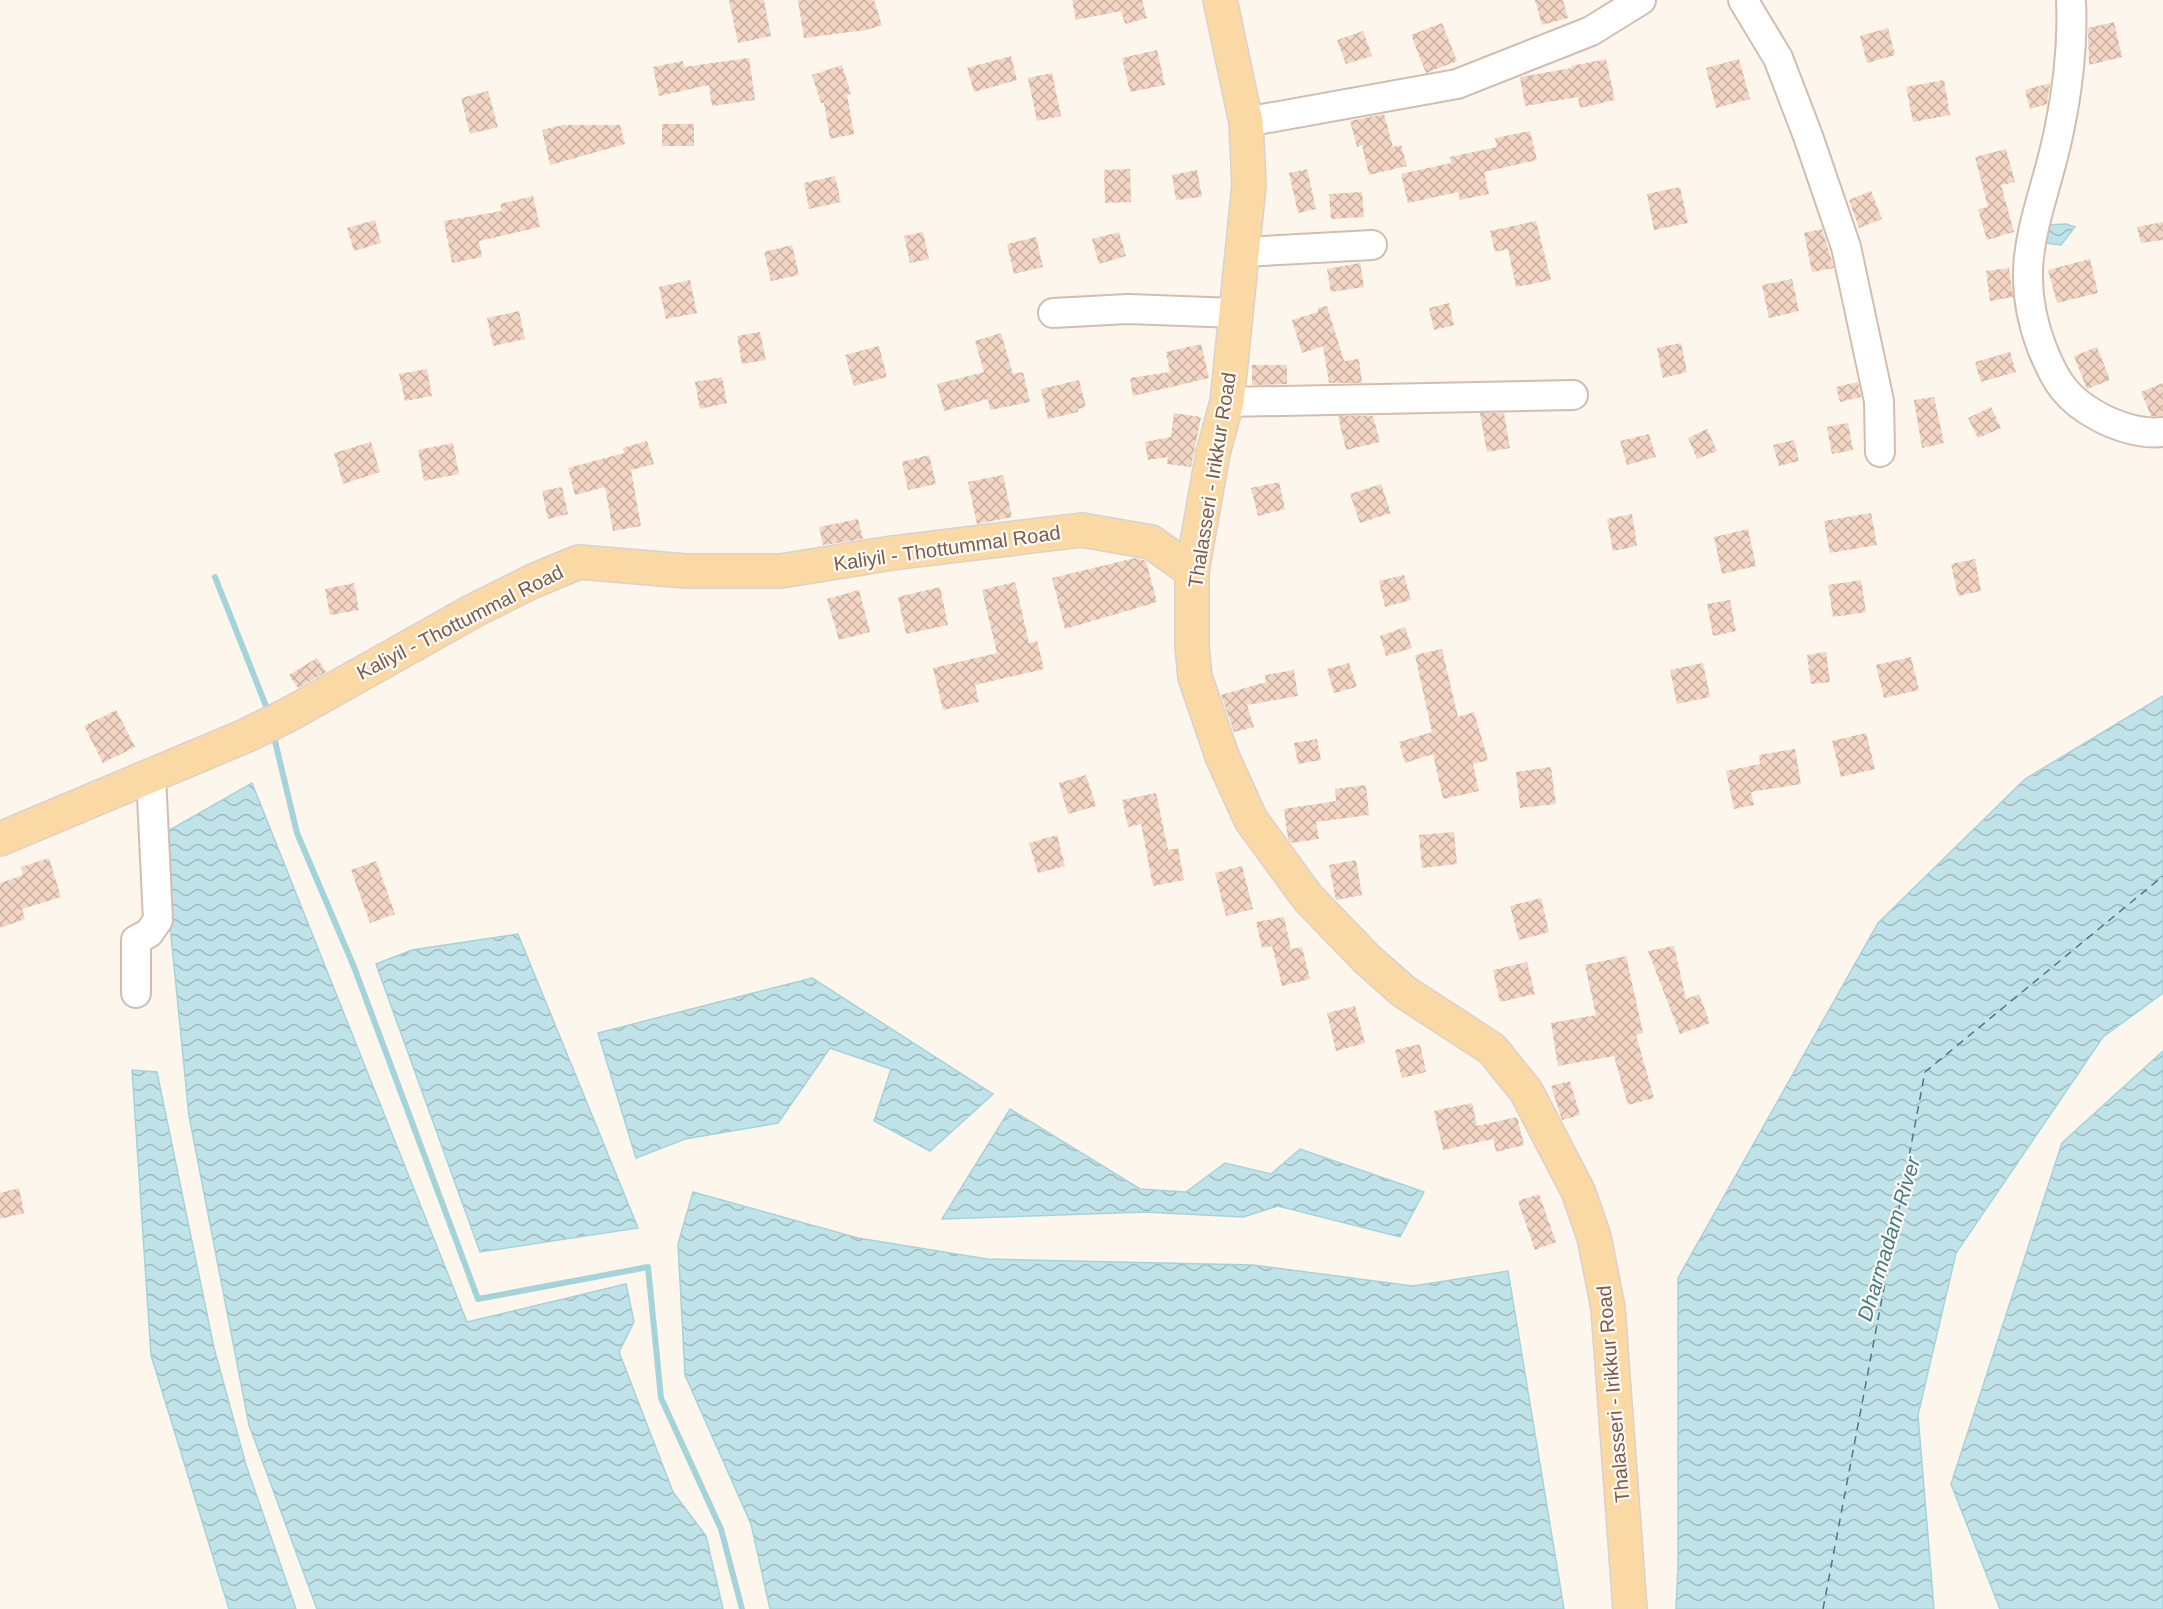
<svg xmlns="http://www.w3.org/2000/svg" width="2163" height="1609" viewBox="0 0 2163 1609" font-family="Arial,sans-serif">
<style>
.water{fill:url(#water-waves);stroke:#a5d3da;stroke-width:1.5}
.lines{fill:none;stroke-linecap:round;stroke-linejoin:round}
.stream{stroke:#a5d3da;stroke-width:6}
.ferry{stroke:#437c86;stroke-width:1.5;stroke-dasharray:8 6;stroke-linecap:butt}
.building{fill:url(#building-cross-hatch)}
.minor-casing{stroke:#d1beb0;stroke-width:32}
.major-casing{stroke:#dad1cd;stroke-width:36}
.minor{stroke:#fff;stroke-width:28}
.major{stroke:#fbd9a5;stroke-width:33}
.labels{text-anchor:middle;stroke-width:4.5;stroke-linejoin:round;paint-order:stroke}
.street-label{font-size:20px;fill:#7a5c4d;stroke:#fffaf3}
.water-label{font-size:21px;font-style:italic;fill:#437c86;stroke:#fffaf3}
</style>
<defs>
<pattern id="water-waves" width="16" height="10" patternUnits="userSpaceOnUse" patternTransform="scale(1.5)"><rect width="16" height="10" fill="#bfe3e8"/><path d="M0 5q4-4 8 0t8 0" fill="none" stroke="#a0bbbe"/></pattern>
<pattern id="building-cross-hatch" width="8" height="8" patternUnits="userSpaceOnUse" patternTransform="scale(1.5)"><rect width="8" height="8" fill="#f3d5c3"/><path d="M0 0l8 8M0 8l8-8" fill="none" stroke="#cab0a1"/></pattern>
</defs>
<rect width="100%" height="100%" fill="#fdf6ec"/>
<path class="water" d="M2066,224L2075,227L2061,245L2046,243L2045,225Z
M2163,696V993L2103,1037L1956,1253L1918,1415L1934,1609H1676L1678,1567V1278L1878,923L2025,779Z
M252,783L467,1322L626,1284L634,1322L619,1352L673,1492L706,1536L723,1609H317L249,1425L189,1116L161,835Z
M518,934L638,1228L480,1252L376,964L412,950Z
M812,978L993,1094L930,1151L874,1121L891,1069L830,1048L778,1123L685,1139L636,1158L598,1033Z
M2163,1051V1609H2000L1951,1484L2062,1143Z
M132,1070L157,1072L214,1348L246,1465L296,1609H229L151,1355Z
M1010,1109L1140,1189L1186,1192L1225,1163L1271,1174L1300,1149L1424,1192L1400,1237L1278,1206L1243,1217L1145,1212L942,1219Z
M693,1192L858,1238L987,1259L1253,1265L1413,1286L1508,1271L1564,1609H770L751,1524L685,1375L678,1244Z"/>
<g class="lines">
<path class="stream" d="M215,577L266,706
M274,737L297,833L354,967L478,1299L648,1267L661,1398L721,1529L742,1609"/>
<path class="ferry" d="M1823,1609L1925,1072L2163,876"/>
</g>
<path class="building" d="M729,0H764L771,36L738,43Z
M798,0H874L882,25L866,30L804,38Z
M1072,0H1142L1147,18L1125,24L1121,11L1076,20Z
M1535,0H1563L1568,18L1542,25Z
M2114,22L2122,57L2089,65L2088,28Z
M1442,23L1457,61L1426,73L1411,35Z
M1888,28L1895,55L1867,63L1860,36Z
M1363,31L1372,56L1346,64L1337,40Z
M1157,50L1165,85L1130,92L1122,58Z
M1011,56L1017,80L974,92L967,68Z
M749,58L755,100L712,106L709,85L659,96L653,67L683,61L684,67Z
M1606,59L1615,100L1580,108L1578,97L1525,106L1520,77L1572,68L1571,66Z
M1739,59L1750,99L1716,108L1706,68Z
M842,65L851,94L847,95L854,134L830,139L824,103H821L812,75Z
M1052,73L1061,116L1037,121L1028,78Z
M1944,80L1950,115L1913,122L1906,87Z
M2050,83L2047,104L2030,109L2025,90Z
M488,91L498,127L470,134L461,98Z
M1384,114L1393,147L1401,145L1407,166L1369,175L1362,145L1357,147L1350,121Z
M662,124H694V146H662Z
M563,125H620L625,144L550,165L542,130Z
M1530,131L1537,160L1484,172L1489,194L1460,200L1458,192L1408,203L1401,174L1451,163L1450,157L1497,147L1495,138Z
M2006,149L2015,182L2001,185L2014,232L1987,240L1978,209L1988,207L1975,157Z
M1130,169L1131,202L1105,203L1104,170Z
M1307,169L1316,209L1298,213L1289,173Z
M1197,170L1202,197L1176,200L1172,175Z
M835,176L841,202L809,209L804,183Z
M1680,187L1688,223L1654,230L1647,194Z
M1871,191L1882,219L1859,228L1849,200Z
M1362,192L1364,217L1331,219L1329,194Z
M533,196L540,227L479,241L482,257L452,263L444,221L502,211L500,204Z
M375,220L381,243L354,251L347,228Z
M1536,221L1551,280L1516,287L1508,249L1495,252L1490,231Z
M2163,222V240L2141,243L2137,227Z
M1822,229L1834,268L1812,272L1804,233Z
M923,232L929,259L910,263L904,236Z
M1119,232L1126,256L1099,264L1092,239Z
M1036,237L1043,267L1014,274L1007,244Z
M792,245L799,275L771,281L764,252Z
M2090,259L2098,293L2057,303L2048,270Z
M1360,263L1364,287L1331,292L1327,269Z
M2009,268L2013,297L1990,301L1986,271Z
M1792,279L1799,311L1769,318L1762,285Z
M690,280L697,313L666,319L659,287Z
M1449,303L1454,325L1434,330L1429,308Z
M1327,306L1344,361L1359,359L1362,383H1329L1323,346L1302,353L1292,320L1318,312V308Z
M519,311L525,339L493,346L487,318Z
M760,332L766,360L742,364L737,336Z
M1001,333L1013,374L1023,372L1030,402L990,410L988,399L944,411L937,384L984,372L975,341Z
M1681,343L1687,372L1663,378L1657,348Z
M1201,344L1209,378L1133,396L1130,378L1170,372L1166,352Z
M879,346L887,377L854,386L845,355Z
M2097,347L2110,380L2087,389L2074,356Z
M2010,352L2016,372L1981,382L1975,362Z
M1252,365H1287V384L1252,385Z
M427,369L432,396L405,401L399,374Z
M722,377L727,403L700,409L695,382Z
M1079,380L1086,407L1078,409V412L1048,419L1041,389Z
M1858,382L1861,397L1840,402L1836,387Z
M2163,383V416H2151L2141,392Z
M1934,397L1944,443L1922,448L1914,400Z
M1991,407L2001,428L1978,438L1968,418Z
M1174,413L1201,417L1191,467L1167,464L1168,457L1148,460L1145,442L1171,437Z
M1480,413H1504L1510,448L1487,452Z
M1338,416H1373L1380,442L1346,450Z
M1848,423L1853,450L1832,454L1827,427Z
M1707,429L1717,451L1697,459L1688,438Z
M1649,434L1656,457L1627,465L1620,441Z
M1794,440L1799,461L1779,466L1773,445Z
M647,441L654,464L631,470L641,526L613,531L605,487L575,495L568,468L624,453L623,448Z
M371,442L380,472L343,484L334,453Z
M453,443L459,474L424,481L418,450Z
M929,455L936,484L908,490L902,462Z
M1003,475L1012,517L977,524L968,482Z
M1279,482L1285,509L1258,516L1251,488Z
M1381,484L1391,513L1360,523L1350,494Z
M562,487L568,514L548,519L542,491Z
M1871,513L1877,545L1830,553L1824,521Z
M1632,514L1637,546L1613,551L1607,519Z
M858,519L863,539L823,545L819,527Z
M1748,529L1756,566L1722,574L1714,537Z
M1135,558L1146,561L1157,602L1065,629L1052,578Z
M1975,559L1981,591L1958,596L1951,564Z
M1404,575L1411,600L1385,607L1379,581Z
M1861,580L1866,612L1833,617L1828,585Z
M1015,582L1029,643L1037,641L1044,669L975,685L979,702L943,710L933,668L997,653L982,590Z
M354,583L359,610L330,615L325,589Z
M940,587L948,625L906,634L898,597Z
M859,590L870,632L839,640L827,599Z
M1730,600L1736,631L1713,636L1707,604Z
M1405,627L1412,648L1386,656L1380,636Z
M1442,649L1458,717L1474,712L1488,760L1473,764L1479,791L1443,799L1433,754L1405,763L1399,742L1432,732L1415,655Z
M1826,652L1830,682L1811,684L1807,655Z
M1911,657L1919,690L1884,698L1876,665Z
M317,658L326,672L298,688L289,675Z
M1349,663L1357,687L1334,693L1327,669Z
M1703,663L1710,697L1677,704L1670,670Z
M1294,670L1298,696L1247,705L1254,727L1234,732L1221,695L1266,682L1265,675Z
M116,710L135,747L103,763L84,726Z
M1866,733L1875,769L1841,777L1832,741Z
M1317,739L1321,760L1298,764L1294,743Z
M1795,749L1801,784L1751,792L1754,805L1734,809L1726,771L1760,764L1759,755Z
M1551,767L1556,804L1520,808L1516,772Z
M1086,775L1096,806L1068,814L1059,783Z
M1366,785L1369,815L1316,822L1319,839L1291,843L1288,839L1284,809L1336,801L1335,789Z
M1156,793L1168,850L1178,848L1184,880L1153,886L1141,824L1128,827L1122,800Z
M1454,832L1457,864L1422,868L1419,835Z
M1057,835L1065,866L1038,873L1029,843Z
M49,858L61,897L22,909L25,919L0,928V883L23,875L21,867Z
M1356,860L1362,895L1336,900L1329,865Z
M376,861L395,914L370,923L351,870Z
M1242,866L1253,909L1226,916L1215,873Z
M1541,898L1549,932L1519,940L1510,906Z
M1284,917L1291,949L1302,947L1310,979L1282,986L1272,946L1262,948L1256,922Z
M1674,946L1686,999L1699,994L1710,1023L1680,1034L1648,951Z
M1626,956L1643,1033L1636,1035L1654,1098L1628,1105L1614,1056L1558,1066L1551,1023L1596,1015L1585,965Z
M1527,962L1535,994L1500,1002L1493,970Z
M1355,1006L1365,1043L1336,1051L1327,1013Z
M1420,1044L1426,1072L1402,1078L1395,1050Z
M1570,1081L1580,1115L1562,1120L1551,1086Z
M1472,1103L1477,1126L1517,1117L1524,1145L1496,1152L1493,1139L1443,1150L1434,1111Z
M19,1188L24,1213L0,1219V1193Z
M1539,1194L1556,1242L1535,1250L1518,1201Z"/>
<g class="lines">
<defs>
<path id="minor" d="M1743,0L1778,58L1808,136L1846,247L1879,401L1880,452
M2071,0C2073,44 2068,88 2059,131C2042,214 2009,262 2042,348C2053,375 2062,393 2086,409C2107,423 2137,435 2163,432
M1246,122L1457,84L1591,31L1641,0
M1243,252L1372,245
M1053,313L1128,309L1236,313
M1227,402L1573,395
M136,993V940L149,933L158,920L151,776"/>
<path id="major" d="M1220,0L1246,122L1249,185L1227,402L1213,453L1192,571V647L1195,677L1222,756L1251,820L1308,898L1367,959L1403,991L1492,1049L1526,1091L1578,1191L1594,1237L1608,1308L1630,1609
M0,839L245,736L288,715L473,611L533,581L579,562L686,571H781L892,553L1082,530L1151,542L1192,571"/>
</defs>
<use href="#minor" class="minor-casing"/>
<use href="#major" class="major-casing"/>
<use href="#minor" class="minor"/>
<use href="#major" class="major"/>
</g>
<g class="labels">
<g class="street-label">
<text transform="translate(1212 480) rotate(-81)" y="7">Thalasseri - Irikkur Road</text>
<text transform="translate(947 548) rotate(-8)" y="7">Kaliyil - Thottummal Road</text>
<text transform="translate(460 622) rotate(-27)" y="7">Kaliyil - Thottummal Road</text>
<text transform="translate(1613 1394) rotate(-95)" y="7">Thalasseri - Irikkur Road</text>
</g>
<g class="water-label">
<text transform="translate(1889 1239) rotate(-73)" y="7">Dharmadam River</text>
</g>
</g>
</svg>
